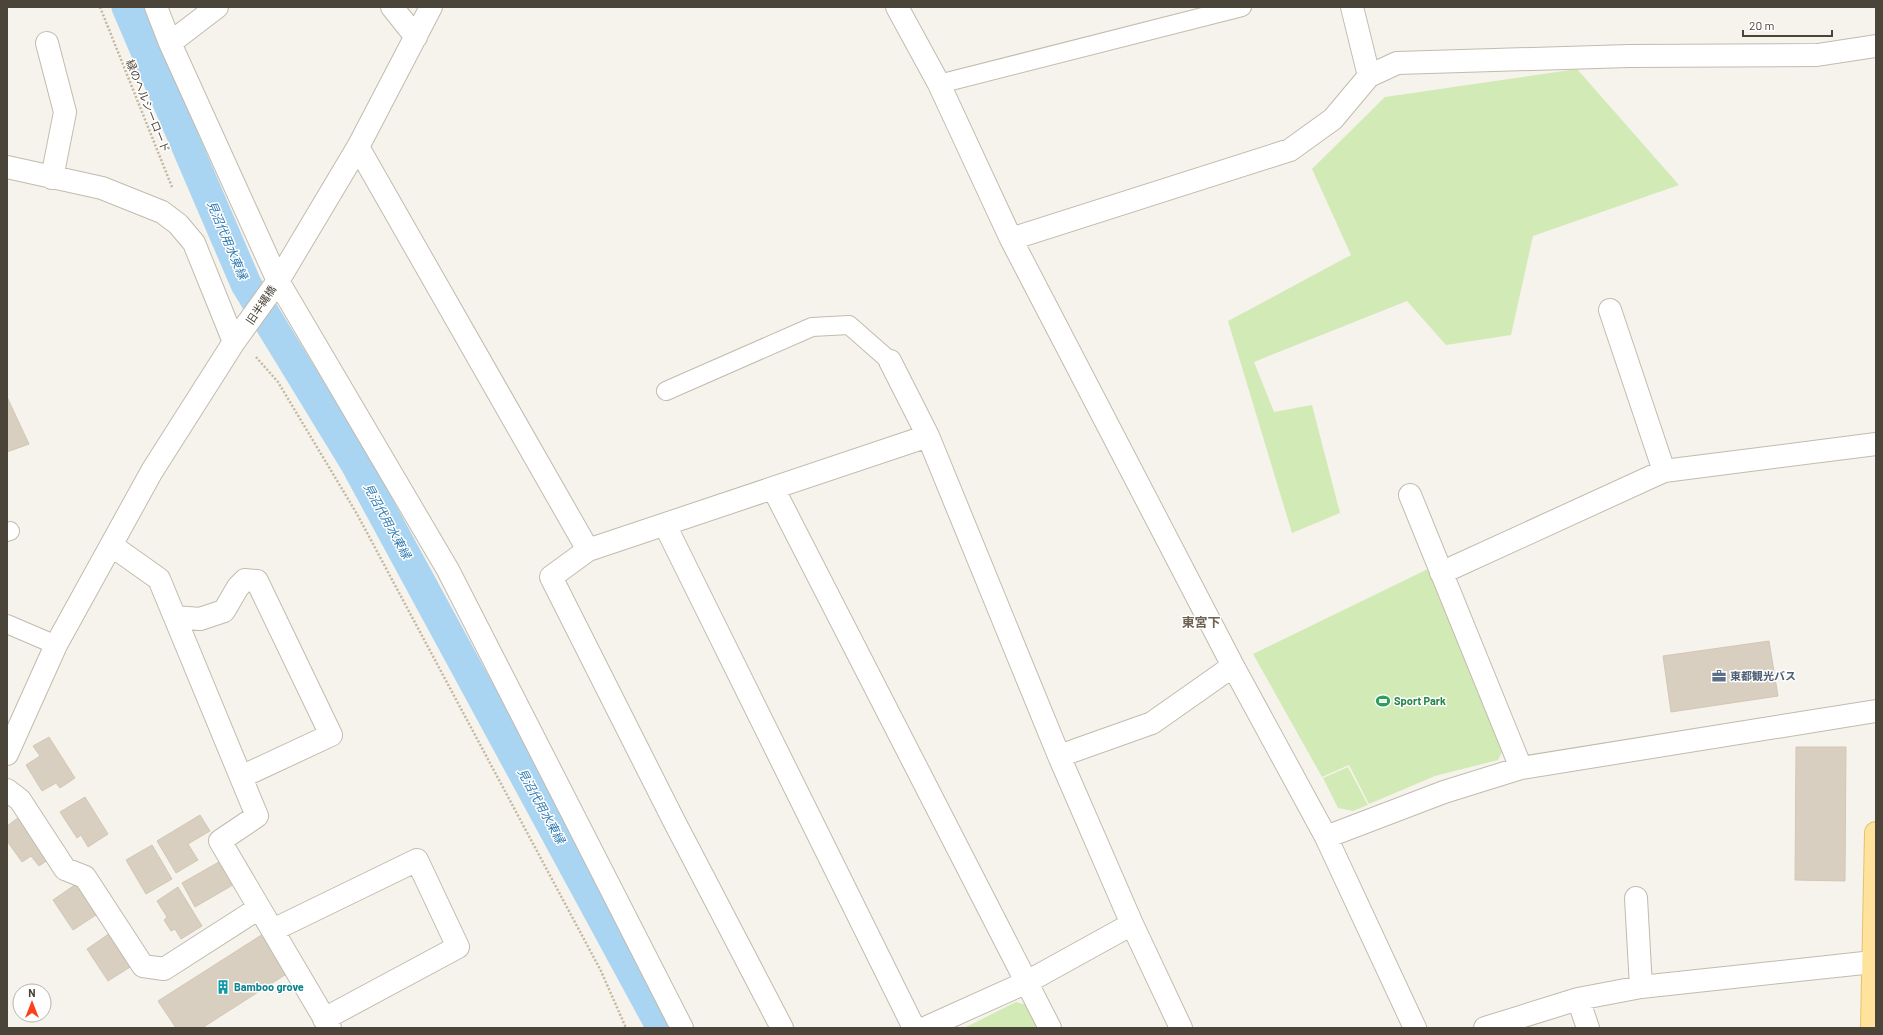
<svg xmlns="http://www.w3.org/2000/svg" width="1883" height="1035" viewBox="0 0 1883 1035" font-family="Barlow,'Noto Sans JP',sans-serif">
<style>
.green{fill:#d2eab5}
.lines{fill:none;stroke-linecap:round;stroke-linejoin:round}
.canal{stroke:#a9d4f2;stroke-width:31}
.building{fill:#d8cfc1;stroke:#d3c7b4}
.lane-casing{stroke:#c2bbae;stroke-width:20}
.street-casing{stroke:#c2bbae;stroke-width:24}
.primary-casing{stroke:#e6c16a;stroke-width:24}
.path{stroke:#c4b79f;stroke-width:2.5;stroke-dasharray:2 2;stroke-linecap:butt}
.lane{stroke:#fff;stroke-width:18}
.street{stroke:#fff;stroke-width:22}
.primary{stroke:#ffe39c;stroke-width:22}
.labels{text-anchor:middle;stroke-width:3;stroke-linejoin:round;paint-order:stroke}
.street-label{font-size:11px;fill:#4b4439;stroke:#fff}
.service-label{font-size:11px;font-weight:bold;fill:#4e5e75;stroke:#fff;text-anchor:start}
.leisure-label{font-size:11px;font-weight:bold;fill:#27864d;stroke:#fff;text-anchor:start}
.culture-label{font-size:11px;font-weight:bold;fill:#0d838f;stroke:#fff;text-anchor:start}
.water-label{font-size:12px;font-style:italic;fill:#2e7ab2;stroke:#fff}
.quarter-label{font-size:13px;font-weight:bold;fill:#6e6250;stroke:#fff}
</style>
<rect width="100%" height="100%" fill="#f6f3ec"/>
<path class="green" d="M1577,69L1679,185L1533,236L1511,335L1446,345L1407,301L1254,362L1274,412L1312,405L1340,513L1292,533L1228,321L1351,255L1312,169L1385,97Z
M1434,566L1504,748L1498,760L1435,776L1369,804L1349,765L1322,777L1253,654Z
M1348,767L1368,805L1353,811L1338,808L1323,778Z
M1016,1002L1027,1005L1038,1028H964Z"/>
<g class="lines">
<path class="canal" d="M127,7L246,284L356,464L662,1028"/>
</g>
<path class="building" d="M7,397L29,444L7,452Z
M1769,641L1778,696L1671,712L1663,656Z
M49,737L75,778L60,788L56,783L42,791L26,765L40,756L33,746Z
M1796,747H1846L1845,881L1795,880Z
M85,797L108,834L88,847L81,835L77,838L60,812Z
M22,815L52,857L39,866L31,856L22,862L7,841V826Z
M200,815L210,831L188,844L198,860L176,873L157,841Z
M152,845L172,879L146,894L126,860Z
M224,859L238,882L195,907L182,883Z
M79,882L99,913L73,930L53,900Z
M178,887L202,926L181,939L175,929L171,931L164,920L167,917L157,901Z
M113,931L135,964L108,981L87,949Z
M263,934L288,973L202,1028H176L158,1001Z"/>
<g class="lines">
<defs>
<path id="lane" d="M939,84L1242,7
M666,391L812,327L849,325L890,361
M7,532L10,531
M7,624L56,645"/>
<path id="street" d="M156,7L170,43L278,281L448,570L682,1028
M392,7L416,37
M897,7L939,84L1011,239L1233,666L1326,837L1415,1028
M1352,7L1369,76
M47,43L65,112L52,178
M170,43L217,7
M358,147L588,550
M7,167L102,188L162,212L178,224L194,243L234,342
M1011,239L1290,150L1333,119L1369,76L1397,63L1629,56L1817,55L1876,46
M1610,310L1664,471
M890,361L928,436L1059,756L1132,924L1181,1028
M773,488L1050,1028
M1410,495L1521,768
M665,525L914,1028
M111,545L159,579L257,816L220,841L330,1028
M1441,573L1664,471L1876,444
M175,617L200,619L224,611L238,587L245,580L257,581L331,735L241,777
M7,754L56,645L152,471L234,342L278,281L358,147L431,7
M1059,756L1152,723L1233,666
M7,790L20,800L65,869L85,877L143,966L164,969L259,908
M1326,837L1444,792L1521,768L1876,711
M1636,898L1641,987
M273,930L417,860L458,947L324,1019
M1578,999L1588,1028
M782,1028L674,821L551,577L588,550L928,436
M925,1028L1027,982L1132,924
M1485,1028L1578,999L1641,987L1873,962"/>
<path id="primary" d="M1872,1028L1876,833"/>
</defs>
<use href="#lane" class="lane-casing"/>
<use href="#street" class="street-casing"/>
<use href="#primary" class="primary-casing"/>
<path class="path" d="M100,7L172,187
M256,357L278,382L357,514L601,971L626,1028"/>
<use href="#lane" class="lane"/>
<use href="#street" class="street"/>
<use href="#primary" class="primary"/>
</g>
<defs>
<symbol id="office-bare" viewBox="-9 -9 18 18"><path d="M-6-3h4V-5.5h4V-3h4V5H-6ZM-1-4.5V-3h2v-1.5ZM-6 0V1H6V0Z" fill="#5c6f8a" stroke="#fff" stroke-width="2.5" paint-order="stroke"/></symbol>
<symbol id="stadium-bare" viewBox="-9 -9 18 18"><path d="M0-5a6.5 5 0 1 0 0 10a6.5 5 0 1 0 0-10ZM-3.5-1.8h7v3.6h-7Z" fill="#2e9e5b" stroke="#fff" stroke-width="2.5" paint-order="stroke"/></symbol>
<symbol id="building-bare" viewBox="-9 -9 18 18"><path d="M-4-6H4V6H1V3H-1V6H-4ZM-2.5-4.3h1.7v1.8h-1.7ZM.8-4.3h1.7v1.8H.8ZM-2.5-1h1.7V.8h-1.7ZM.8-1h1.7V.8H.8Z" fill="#0f9aa8" stroke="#fff" stroke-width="2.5" paint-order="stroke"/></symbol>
</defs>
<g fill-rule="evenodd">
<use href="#office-bare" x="1709" y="666" width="20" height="20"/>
<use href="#stadium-bare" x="1373" y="691" width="20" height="20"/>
<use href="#building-bare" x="213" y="977" width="20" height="20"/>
</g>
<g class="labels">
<g class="street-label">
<text transform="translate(148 106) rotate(68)" y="4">緑のヘルシーロード</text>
<text transform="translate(261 305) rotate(-56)" y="4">旧半縄橋</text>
</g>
<g class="service-label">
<text x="1730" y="680">東都観光バス</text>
</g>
<g class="leisure-label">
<text x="1394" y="705">Sport Park</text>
</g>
<g class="culture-label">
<text x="234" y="991">Bamboo grove</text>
</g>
<g class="water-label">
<text transform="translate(227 240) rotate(67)" y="4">見沼代用水東縁</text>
<text transform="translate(387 521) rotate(61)" y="4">見沼代用水東縁</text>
<text transform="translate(541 806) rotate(61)" y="4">見沼代用水東縁</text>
</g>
<g class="quarter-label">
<text x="1201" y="627">東宮下</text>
</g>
</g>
<rect width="1883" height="1035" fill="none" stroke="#4b4439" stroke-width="16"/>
<g transform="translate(32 1003)"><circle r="19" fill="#ffffff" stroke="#b7b4b0"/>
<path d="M0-3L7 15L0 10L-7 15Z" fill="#fc3f1d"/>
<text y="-6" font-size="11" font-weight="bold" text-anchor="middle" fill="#4b4439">N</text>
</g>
<path d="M1743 30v6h89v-6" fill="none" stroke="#4b4439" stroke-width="2"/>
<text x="1749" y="30" font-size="12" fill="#4b4439" stroke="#ffffff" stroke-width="3" paint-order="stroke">20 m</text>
</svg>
